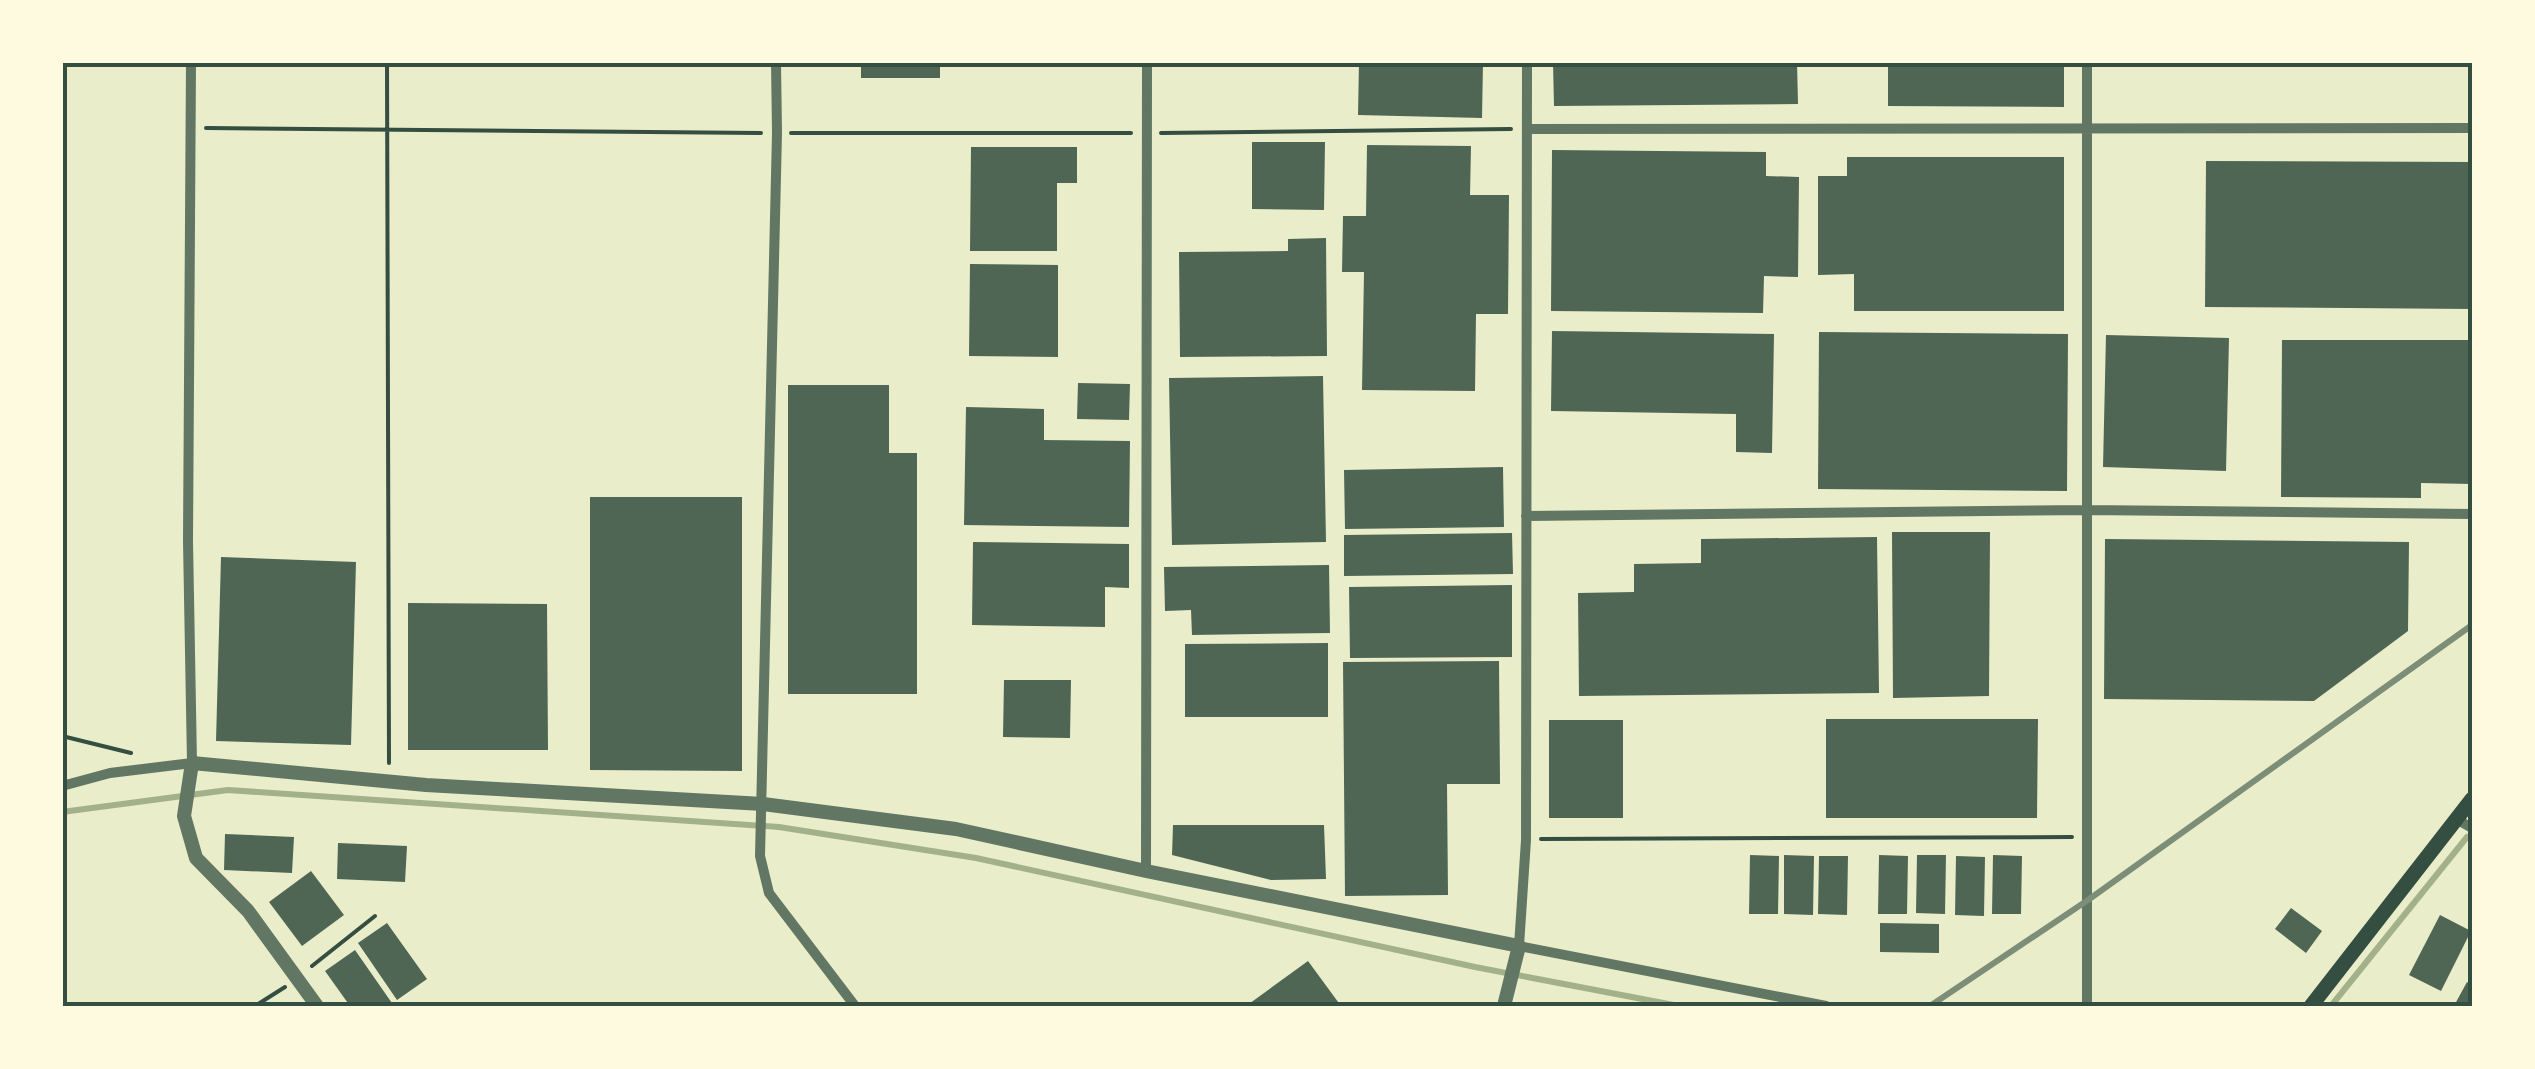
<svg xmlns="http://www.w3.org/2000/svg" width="2535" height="1069" viewBox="0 0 2535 1069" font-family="Poppins,sans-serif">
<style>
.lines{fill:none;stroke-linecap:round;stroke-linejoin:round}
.stream{stroke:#a3b18a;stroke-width:6}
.building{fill:#4f6655}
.path{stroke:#344e41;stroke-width:4}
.minor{stroke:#617663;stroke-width:10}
.tertiary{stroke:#617663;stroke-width:14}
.secondary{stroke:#344e41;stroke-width:15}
.rail{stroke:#7c8e77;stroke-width:6}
.neatline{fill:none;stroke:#344e41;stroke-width:4}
</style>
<rect width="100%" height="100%" fill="#e9edc9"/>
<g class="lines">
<path class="stream" d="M62,812L228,790L779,827L976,858L1475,967L1679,1006
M2331,1006L2467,837"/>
</g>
<path class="building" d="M861,62H940V78H861Z
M1359,62H1483L1482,118L1358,115Z
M1553,62H1797L1798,104L1554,106Z
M1888,62H2064V107L1888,106Z
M1252,142H1325L1324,210L1252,209Z
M1367,145L1471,146L1470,195H1509L1508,314H1476L1475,391L1362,390L1364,272H1342L1343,216H1366Z
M971,147H1077V183H1057V251H970Z
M1552,150L1766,152V176L1799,177L1798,277L1764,276L1763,313L1551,311Z
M1847,157H2064V311H1854V274L1818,275V176H1847Z
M2206,161L2472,162V309L2205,307Z
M1326,238L1327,356L1180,357L1179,252L1288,251V239Z
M970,264L1058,265V357L969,356Z
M1552,331L1774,334L1772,453L1736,452V414L1551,411Z
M1819,332L2068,334L2067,491L1818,489Z
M2106,335L2229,338L2226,471L2103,467Z
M2282,340H2472V484L2421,483V498L2281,497Z
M1323,376L1326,542L1172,545L1169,378Z
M1078,383L1130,384L1129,420L1077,419Z
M788,385H889V453H917V694H788Z
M966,407L1044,409V440L1130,441L1129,527L964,525Z
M1503,467L1504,527L1345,529L1344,470Z
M590,497H742V771L590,770Z
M1892,532H1990L1989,696L1893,698Z
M1512,533L1513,574L1344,576V535Z
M1877,537L1879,693L1579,696L1578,593L1634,592V564L1701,563V539Z
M2105,539L2409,542L2408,631L2314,701L2104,699Z
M973,542L1129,544V588L1105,587V627L972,625Z
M221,557L356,562L351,745L216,741Z
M1329,565L1330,633L1192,635L1191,610L1165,611L1164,567Z
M1512,585V657L1350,658L1349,587Z
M408,603L547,604L548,750H408Z
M1328,643V717H1185V644Z
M1499,661L1500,784H1447L1448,895L1345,896L1343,662Z
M1004,680H1071L1070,738L1003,737Z
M1826,719H2038L2037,818H1826Z
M1549,720H1623V818H1549Z
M1173,825H1324L1326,879L1271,880L1172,855Z
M225,834L294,837L292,873L224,870Z
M338,843L407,846L405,882L337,879Z
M1750,855L1779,856L1778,914H1749Z
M1784,855L1814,856L1813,915L1784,914Z
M1879,855L1908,856L1907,914H1878Z
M1917,855H1946L1945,914L1916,913Z
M1993,855L2022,856L2021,914H1992Z
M1819,856H1848L1847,915L1818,914Z
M1956,856L1985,857L1984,916L1955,915Z
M311,871L344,915L302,946L269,902Z
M2291,908L2322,931L2306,953L2275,929Z
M2440,915L2471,931L2441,991L2409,975Z
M387,923L427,979L397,1000L358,943Z
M1880,923L1939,924V953L1880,952Z
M355,950L394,1006H350L325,971Z
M1308,961L1341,1006H1246Z
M2467,982L2472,985V1006H2459L2455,1004Z"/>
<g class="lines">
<path class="path" d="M387,62L389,763
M206,128L761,133
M791,133H1131
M1161,133L1511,129
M62,736L131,753
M1541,839L2072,837
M312,966L375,916
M255,1006L285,987"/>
<path class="minor" d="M776,62L777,133L760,856L769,893L855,1006
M1527,62L1526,840L1519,946L1826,1006
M1527,129L2472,128
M1526,516L2086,510L2472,514
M62,786L110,773L192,763L188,541L191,62
M2456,819L2472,828
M1146,871L1147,62
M2087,1006V62"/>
<path class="tertiary" d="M317,1006L248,911L196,858L184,816L192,763L426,785L763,804L956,829L1146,871L1519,946L1504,1006"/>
<path class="secondary" d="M2311,1006L2472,799"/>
<path class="rail" d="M1930,1006L2088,900L2472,625"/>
</g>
<rect width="2535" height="1069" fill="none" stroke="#fefae0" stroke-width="130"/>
<rect x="65" y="65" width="2405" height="939" class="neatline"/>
</svg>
